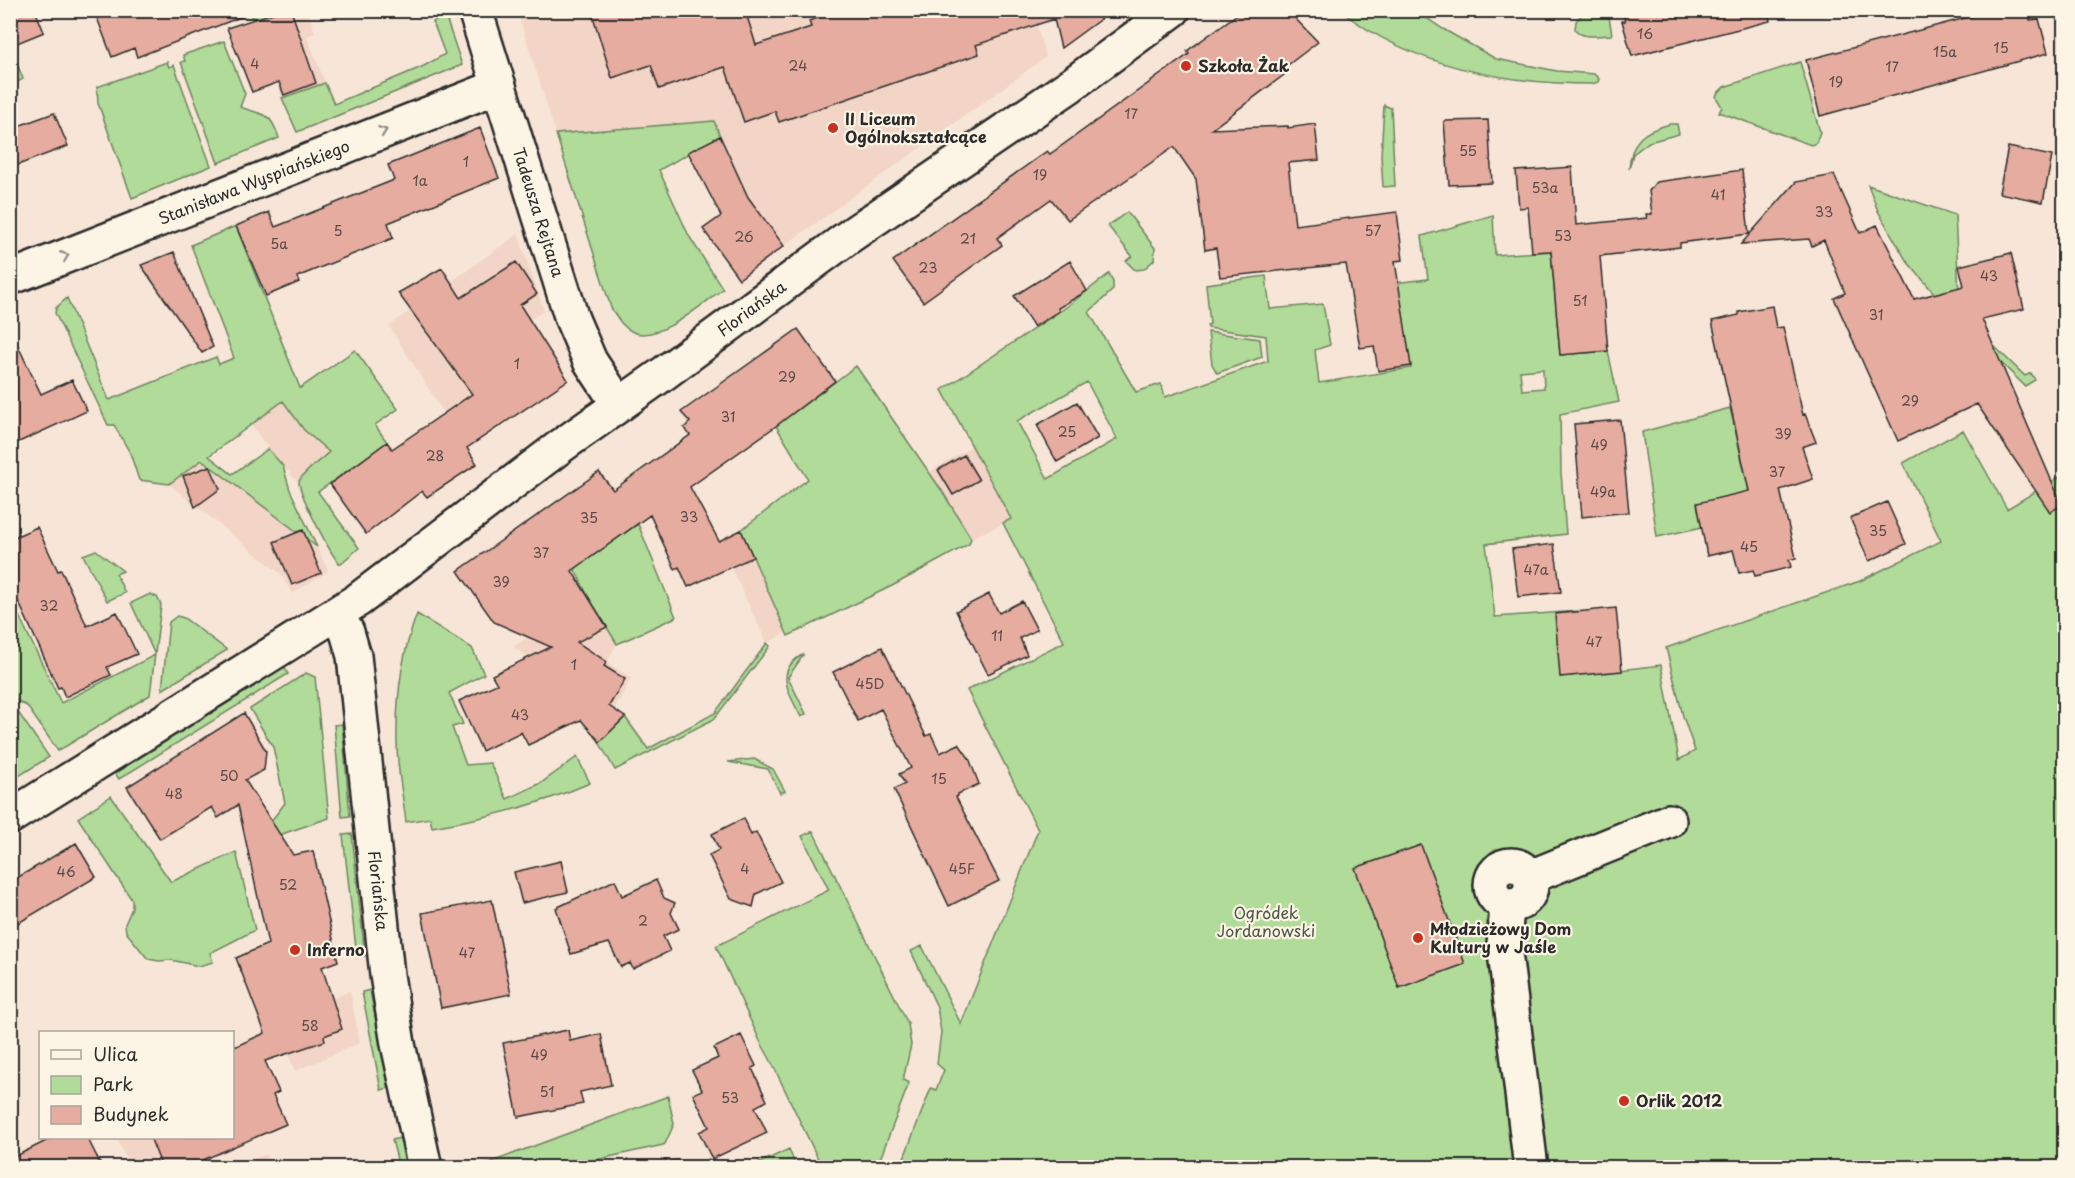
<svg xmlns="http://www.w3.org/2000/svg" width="2075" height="1178" viewBox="0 0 2075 1178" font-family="'Playpen Sans',sans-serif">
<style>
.built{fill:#f2d5c6}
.green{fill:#b1db98;stroke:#6e8362;stroke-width:1.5;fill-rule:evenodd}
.building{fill:#e5ac9f;stroke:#2b2b2b;stroke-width:1.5}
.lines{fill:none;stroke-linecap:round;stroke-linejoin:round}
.minor-casing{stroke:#2b2b2b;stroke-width:38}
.minor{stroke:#fcf5e5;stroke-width:33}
.oneway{stroke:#949088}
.poi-dot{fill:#c8321e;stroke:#fcf5e5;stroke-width:2}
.labels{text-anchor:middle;stroke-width:4.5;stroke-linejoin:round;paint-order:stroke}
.number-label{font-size:14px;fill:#5a4b48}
.poi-label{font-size:16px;font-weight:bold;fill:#2b2b2b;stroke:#fcf5e5;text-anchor:start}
.street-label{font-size:16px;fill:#2b2b2b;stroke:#fcf5e5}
.park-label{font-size:16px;fill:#4c5746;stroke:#fcf5e5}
</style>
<rect width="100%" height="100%" fill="#f7e6d7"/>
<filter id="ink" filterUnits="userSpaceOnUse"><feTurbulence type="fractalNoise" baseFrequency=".0167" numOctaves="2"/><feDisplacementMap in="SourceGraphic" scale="12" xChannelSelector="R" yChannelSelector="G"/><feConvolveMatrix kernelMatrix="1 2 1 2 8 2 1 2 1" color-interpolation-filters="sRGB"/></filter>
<g filter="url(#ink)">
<path class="built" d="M282,11H308L315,33L307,36L325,83L282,98L253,20Z
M517,11H1032L1046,57L784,246L748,196L714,121L556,134Z
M518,234L544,311L529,320L520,305L459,376L472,395L444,413L389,326Z
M283,400L304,430L330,452L301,477L299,483L271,453L251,424Z
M972,446L1011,520L971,538L930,472Z
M202,460L317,547L328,571L292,594L282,575L169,484Z
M741,530L786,633L767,643L718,541Z
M588,596L617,644L607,662L631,678L614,710L513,647Z
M350,991L360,1043L295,1071L274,1021Z
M116,1138H187L197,1167H131Z
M266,1154L270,1167H233Z"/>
<path class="green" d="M1586,10L1608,11L1612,35C1600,35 1582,40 1575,29L1576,21Z
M249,11H282L253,20Z
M1341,11H1416L1443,29L1496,59L1557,71L1594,74L1599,79L1598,82L1592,84C1505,84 1411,66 1341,11Z
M445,15L462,65L297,132L282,98L325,83L334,104L424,66L445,54L433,22Z
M224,41L245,94L240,107C265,116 270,111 279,138L218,163L181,62L185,61L183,55Z
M11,48L23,79L14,84L18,94L11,97Z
M167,62L169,67L174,65L211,166L132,198L98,103L97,87Z
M1800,62L1820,132L1816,143L1811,145L1719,112L1722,107L1716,97L1717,94L1724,87Z
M1384,105L1391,108L1395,186L1383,187L1381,156Z
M714,121L720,136L659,170L689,236L723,289C702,304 659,343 633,332C622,327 617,317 611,308L556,134Z
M1670,124H1677L1679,134L1649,142L1633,154L1629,169C1631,140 1643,131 1670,124Z
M1868,185L1955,215L1960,313L2025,376L2031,373L2035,380L2025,386L1955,318L1906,260L1878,211Z
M1127,212L1155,248L1154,260L1144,269L1135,270L1126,261L1132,256L1108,226Z
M1493,215L1495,255L1551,251L1560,355L1608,351L1619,402L1560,414L1561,473L1566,534L1486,544L1495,617L1577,611L1580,641L1561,677L1661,665L1679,760L1695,751L1683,716L1666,648L1860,581L1941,541L1903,463L1963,430L2007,509L2059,477L2064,491V1167L900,1168L931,1088L936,1090L944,1070L937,1064L941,1032L937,1007L911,951L922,946L961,1024L1038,830L967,690L1064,642L1003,523L1011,519L942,390L1065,308L1109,274L1113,282V290L1089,312L1136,392L1161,384L1165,397L1268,361L1266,336L1208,328L1207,325L1210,324L1206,284L1266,276L1270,309L1323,304L1330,345L1315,350L1319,383L1411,368L1401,302L1384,284L1428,279L1422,236ZM1543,369L1544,388L1522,390L1520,371ZM1087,382L1117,439L1048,479L1017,421Z
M236,226L300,388L355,350L398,409L375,425L387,442L318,492L359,548L340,564C331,556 299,493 299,482C300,475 323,458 329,452L304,430L283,401L209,456L232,474L268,449L283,466L290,490L317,547L202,460L169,484L139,480L130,453L114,425H108L55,313L56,308L67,298L109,400L216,357L219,364L234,358L191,245Z
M1208,332L1260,339L1262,357L1217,373L1212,364Z
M856,366L942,491L971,538L969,544L892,586L788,636L741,530L808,479L776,426Z
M1730,408L1750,495L1729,521L1657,537L1642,432Z
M638,524L676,617L617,644L588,596L574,568Z
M96,550L123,571L116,574L125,593L107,601L83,555Z
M150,594L157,597L161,605L150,695L58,751L27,706L11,698V599L61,703L155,655L131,603Z
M417,614L472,648L484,674L449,693L463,724L452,727L466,765L490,763L507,799L541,783L577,757L590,783C539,805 487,818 432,827L430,818L406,822C403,796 397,769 397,743C396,699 401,655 417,614Z
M177,616L184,618L227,650L162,690L169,622Z
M767,643L770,646L714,719L615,770L599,742L625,717L648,749L715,713Z
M804,654L788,677L806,714L801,717C789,693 773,670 804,654Z
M284,666L288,674L119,779L114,772Z
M306,673L315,677L329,818L279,835L271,821L285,803L273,747L250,709Z
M11,709L18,712L49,757L11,781Z
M342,724L350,816L342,817L334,725Z
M754,759L773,769L785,791L780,793L768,769L728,762Z
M111,796L171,882L236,852L255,930L210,953L213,962L199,966L171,960L159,961L148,959L126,932L125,924L132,908V900L78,818Z
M813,831L908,1024L911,1045L903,1080L909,1083L877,1167H822L770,1059L760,1041L716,946L829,890L802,836Z
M352,834L365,956L357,957L343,835Z
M370,990L389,1088L381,1090L362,992Z
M668,1096L674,1124L665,1144L663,1145L564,1167H478Z
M400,1138L407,1167H399L392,1140Z
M789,1149L796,1167H751Z
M677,1160L684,1167H644Z"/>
<path class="building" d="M10,10H35L44,32L10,46Z
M94,10H251V13L137,57L134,48L112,57Z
M282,10H291L316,83L284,95L279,82L252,92L227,28Z
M591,10H745L756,45L811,27L809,21L841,10H1113L1061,48L1054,19L976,45L979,54L779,122L775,111L744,122L725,67L659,89L651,65L612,78Z
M1243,10H1287L1318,42L1280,71L1284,75L1212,129L1288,126V128L1315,124L1319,160L1288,163L1295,225L1397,212L1403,260L1395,261L1411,366L1378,371L1374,346L1360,348L1346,264L1220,277L1216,248L1205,250L1196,179L1174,147L1068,220L1051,199L997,238L1002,245L923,302L893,261L1047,151L1050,154L1189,54L1187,51Z
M1622,10H1768L1770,21L1632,56L1622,21H1625Z
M1996,10H2028L2030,20L2039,19L2048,53L1820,116L1806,60Z
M54,113L68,146L10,168V129Z
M1488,120L1492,183L1449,185L1444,121Z
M480,128L499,178L388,223L393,238L297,277L299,282L266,296L236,226L269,212L275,227L394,180L388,165Z
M720,136L748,197L784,246L739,279L703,229L721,216L688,152Z
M2008,147L2052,156L2043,202L1999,193Z
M1572,167L1576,225L1647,218L1646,214H1652L1649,191L1656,182L1742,170L1749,234L1680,243V247L1600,256L1608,351L1560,355L1551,251L1532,252L1528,207L1519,208L1516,171Z
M1834,175L1860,233L1877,225L1914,299L1964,286L1959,266L2011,253L2024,309L1982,319L2062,505L2050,512L1977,404L1898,441L1834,298L1845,293L1824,240L1812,246L1809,239L1741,244L1796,182Z
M174,252L213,347L202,353L141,265Z
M1070,261L1087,291L1058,308L1059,311L1034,327L1014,296Z
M516,262L537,294L520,305L568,380L467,448L477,464L427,497L422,491L366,534L330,484L387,442L392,449L472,394L398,293L442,268L461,298Z
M1772,306L1776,328L1783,327L1803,415L1805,414L1816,442L1802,447L1813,479L1780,490L1796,558L1789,560L1791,567L1755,576L1753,570L1739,573L1733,550L1707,556L1697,503L1749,491L1712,321L1739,315V312Z
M10,329L41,394L72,380L87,411L10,446Z
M798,329L835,381L776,426L690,487L719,541L741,530L753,557L688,587L679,567L675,569L650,515L572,571L607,627L577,642L607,662L604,666L625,679L609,706L625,717L600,742L581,720L528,745L521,732L482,751L459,701L497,684L492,675L551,647L494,622L458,571L599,472L613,490L690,435L684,428L690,422L681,412Z
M1077,402L1098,438L1057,462L1037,425Z
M1620,420L1629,512L1582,517L1574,424Z
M964,455L979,480L953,495L938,470Z
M210,466L220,489L195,507L183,476Z
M1887,502L1906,544L1869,561L1850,518Z
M37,527L58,571L61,570L87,626L117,612L137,654L107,667L111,675L65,697L61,687L58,688L10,583V539Z
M303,530L321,573L292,585L274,542Z
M1554,544L1561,592L1518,597L1512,549Z
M989,594L999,613L1022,601L1037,630L1020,638L1027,655L988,674L956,611Z
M1616,608L1622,671L1560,677L1555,614Z
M882,647L926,736L931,734L940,753L959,744L969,758L979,784L958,794V796L956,797L999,881L949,906L894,789L905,784L899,774L911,768L881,709L858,721L833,672Z
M244,713L266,751L264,770L245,780L293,855L313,851L338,961L322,967L342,1029L324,1036L325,1041L265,1061L279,1092L273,1095L286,1124L187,1167H162L150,1137H232V1048L265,1033L236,958L268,944L238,805L218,818L212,807L160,839L127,787Z
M744,818L751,835L756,832L781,882L756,894L753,907L731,899L709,855L719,850L712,834Z
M76,843L96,877L10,928V882Z
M1421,845L1465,964L1399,988L1355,868Z
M561,861L568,892L522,903L514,872Z
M615,880L622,896L656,880L664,898L675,903L671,913L679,929L663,936L670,951L633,969L630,963L621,967L609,943L571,954L556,908Z
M492,900L511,994L441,1008L422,913Z
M568,1030L570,1041L601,1034L611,1085L580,1092L583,1104L518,1117L503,1043Z
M741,1035L756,1066L752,1068L767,1101L755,1107L767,1133L712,1159L699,1132L709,1127L693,1094L702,1090L692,1070L718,1058L714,1048Z
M54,1137H87L102,1167H10V1159Z"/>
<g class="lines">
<defs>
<g id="minor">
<path id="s1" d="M475,10L572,319L590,361L619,405"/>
<path id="s2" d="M10,278L499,86"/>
<path id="s3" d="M336,614L347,632L354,656L387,975L398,1044L425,1168"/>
<path id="s4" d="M10,817L358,600L561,446L663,374L851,235L1071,85L1173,10"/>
<circle cx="1511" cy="885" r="20"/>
<path d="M1530,877L1669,821"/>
<path d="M1507,906L1504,944L1531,1168"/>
</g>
</defs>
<use href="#minor" class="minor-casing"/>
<use href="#minor" class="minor"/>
</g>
<defs><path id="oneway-chevron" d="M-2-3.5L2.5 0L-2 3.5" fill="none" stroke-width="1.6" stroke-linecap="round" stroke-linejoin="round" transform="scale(1.5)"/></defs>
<g class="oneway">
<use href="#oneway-chevron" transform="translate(383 131) rotate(-21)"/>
<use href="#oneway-chevron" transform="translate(65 256) rotate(-22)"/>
</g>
</g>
<g class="poi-dot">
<circle cx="1186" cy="66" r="6"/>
<circle cx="833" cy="128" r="6"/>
<circle cx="1418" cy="938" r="6"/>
<circle cx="295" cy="950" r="6"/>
<circle cx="1624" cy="1101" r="6"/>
</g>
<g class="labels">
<g class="number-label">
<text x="1645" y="39">16</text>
<text x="2001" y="53">15</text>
<text x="1945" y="57">15a</text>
<text x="255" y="69">4</text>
<text x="798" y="71">24</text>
<text x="1892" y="72">17</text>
<text x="1836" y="87">19</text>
<text x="1131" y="119">17</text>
<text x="1468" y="156">55</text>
<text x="466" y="167">1</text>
<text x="1040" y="180">19</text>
<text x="420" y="186">1a</text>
<text x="1545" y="193">53a</text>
<text x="1718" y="200">41</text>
<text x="1824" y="217">33</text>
<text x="338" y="236">5</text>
<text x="1373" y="236">57</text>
<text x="1563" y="241">53</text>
<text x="744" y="242">26</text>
<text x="968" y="244">21</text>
<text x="279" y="249">5a</text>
<text x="928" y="273">23</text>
<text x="1989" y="281">43</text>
<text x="1580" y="306">51</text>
<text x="1876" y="320">31</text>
<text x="517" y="369">1</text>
<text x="787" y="382">29</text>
<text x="1910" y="406">29</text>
<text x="728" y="422">31</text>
<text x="1067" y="437">25</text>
<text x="1783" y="439">39</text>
<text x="1599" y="450">49</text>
<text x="435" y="461">28</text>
<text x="1777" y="477">37</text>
<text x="1603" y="497">49a</text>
<text x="689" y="522">33</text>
<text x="589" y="523">35</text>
<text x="1878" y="536">35</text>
<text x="1749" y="552">45</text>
<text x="541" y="558">37</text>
<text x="1536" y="575">47a</text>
<text x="501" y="587">39</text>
<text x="49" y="611">32</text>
<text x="997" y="641">11</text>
<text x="1594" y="647">47</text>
<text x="574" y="670">1</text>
<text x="870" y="689">45D</text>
<text x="520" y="720">43</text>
<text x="229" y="781">50</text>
<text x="939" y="784">15</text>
<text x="174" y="799">48</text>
<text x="745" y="874">4</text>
<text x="962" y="874">45F</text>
<text x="66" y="877">46</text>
<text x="288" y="890">52</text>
<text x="643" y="926">2</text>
<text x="467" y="958">47</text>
<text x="310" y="1031">58</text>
<text x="539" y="1060">49</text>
<text x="547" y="1097">51</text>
<text x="730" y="1103">53</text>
</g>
<g class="poi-label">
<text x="1198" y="72">Szkoła Żak</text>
<text x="845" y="125">II Liceum<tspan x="845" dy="18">Ogólnokształcące</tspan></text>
<text x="1430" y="935">Młodzieżowy Dom<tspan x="1430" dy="18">Kultury w Jaśle</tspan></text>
<text x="307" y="956">Inferno</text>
<text x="1636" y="1107">Orlik 2012</text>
</g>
<g class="street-label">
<text dy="6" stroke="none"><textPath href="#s2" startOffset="262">Stanisława Wyspiańskiego</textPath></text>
<text dy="6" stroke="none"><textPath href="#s1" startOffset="212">Tadeusza Rejtana</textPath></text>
<text dy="6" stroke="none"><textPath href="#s4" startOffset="900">Floriańska</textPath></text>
<text dy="6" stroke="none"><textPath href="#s3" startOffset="282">Floriańska</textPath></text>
</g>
<g class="park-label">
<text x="1266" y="919">Ogródek<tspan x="1266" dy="18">Jordanowski</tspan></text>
</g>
</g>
<rect width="2075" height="1178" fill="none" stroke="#fcf5e5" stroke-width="36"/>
<rect x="18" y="18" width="2039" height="1142" fill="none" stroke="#2b2b2b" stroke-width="2" filter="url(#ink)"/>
<rect x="39" y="1031" width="195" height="108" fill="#fcf5e5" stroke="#a8a49b" stroke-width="1.5"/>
<rect x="51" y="1050" width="30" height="9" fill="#fcf5e5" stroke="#a8a49b" stroke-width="1.5"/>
<text x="93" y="1061" font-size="18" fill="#2b2b2b">Ulica</text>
<rect x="51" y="1076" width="30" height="18" fill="#b1db98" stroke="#a8a49b" stroke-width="1.5"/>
<text x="93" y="1091" font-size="18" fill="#2b2b2b">Park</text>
<rect x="51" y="1106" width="30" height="18" fill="#e5ac9f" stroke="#a8a49b" stroke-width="1.5"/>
<text x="93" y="1121" font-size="18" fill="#2b2b2b">Budynek</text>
</svg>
